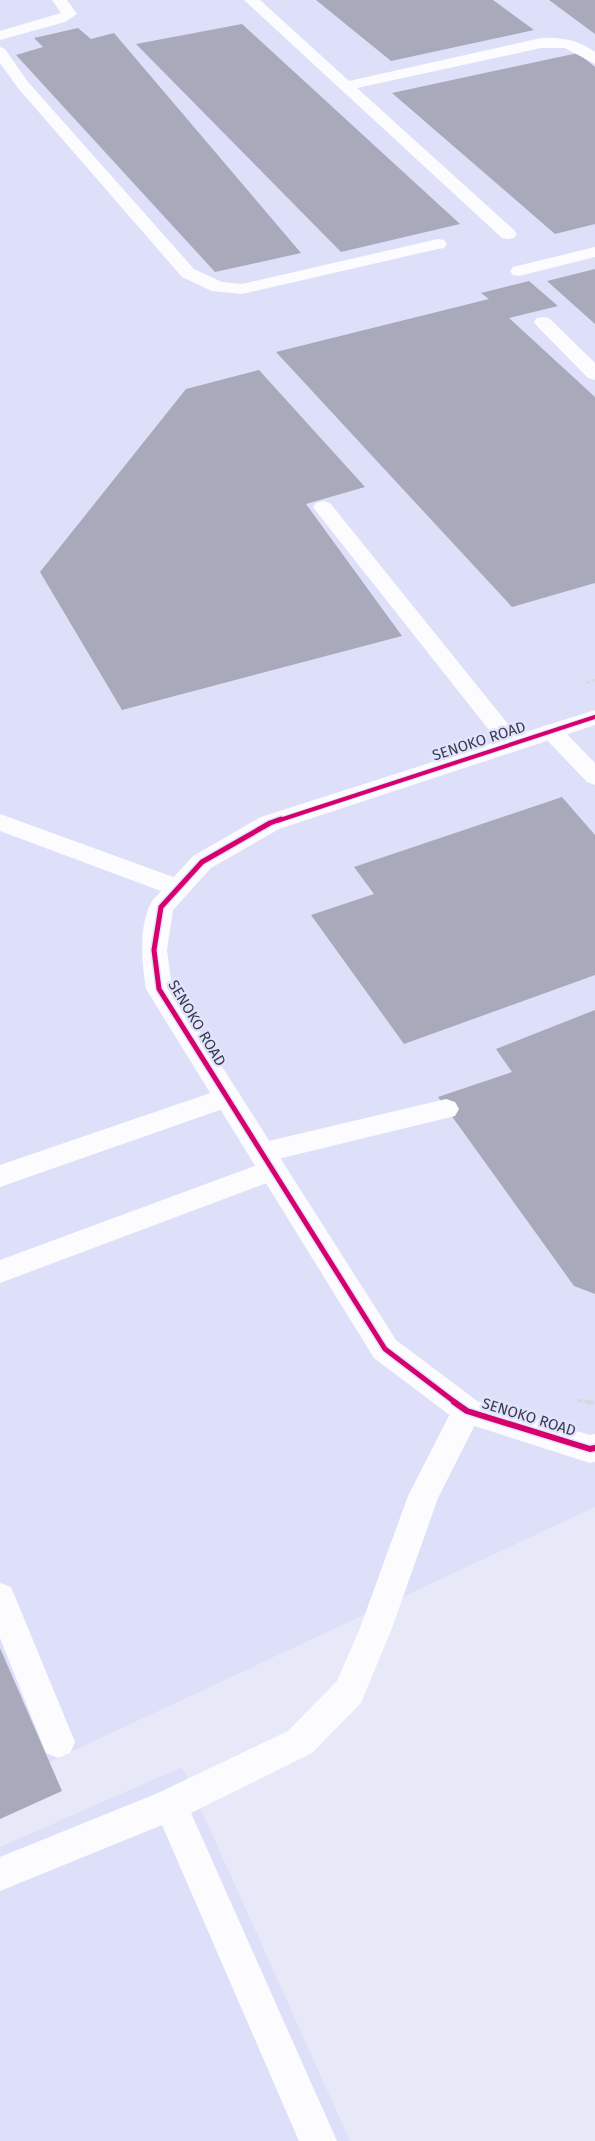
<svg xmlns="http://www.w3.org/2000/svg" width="595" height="2141" viewBox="0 0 595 2141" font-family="'Fira Sans',sans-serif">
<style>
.built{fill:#dee0f9}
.building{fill:#a8a9ba}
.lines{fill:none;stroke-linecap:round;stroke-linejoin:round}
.path-far2{stroke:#d8d8dd;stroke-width:2.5;stroke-dasharray:4 2;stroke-linecap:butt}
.path-far1{stroke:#d8d8dd;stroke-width:3;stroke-dasharray:5 2.5;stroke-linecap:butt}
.path{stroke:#d8d8dd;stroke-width:4;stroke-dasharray:6 3;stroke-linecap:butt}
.lane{fill:#fcfcfe;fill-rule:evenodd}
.street{fill:#fcfcfe;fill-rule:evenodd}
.cycleway-far2-casing{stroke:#e1e3ff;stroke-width:6}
.cycleway-far1-casing{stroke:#e1e3ff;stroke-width:8}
.cycleway-casing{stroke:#e1e3ff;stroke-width:9}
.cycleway-far2{stroke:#d6006c;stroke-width:4}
.cycleway-far1{stroke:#d6006c;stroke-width:5}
.cycleway{stroke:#d6006c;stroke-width:6}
.labels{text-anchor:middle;stroke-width:5;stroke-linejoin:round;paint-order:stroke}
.street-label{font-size:15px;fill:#3a3a48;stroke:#e1e3ff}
</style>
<rect width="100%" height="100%" fill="#e8e9f8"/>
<path class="built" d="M0,0H595V1507L0,1785Z
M182,1767L350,2141H0V1847Z"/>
<path class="building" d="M316,0H493L534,30L391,61Z
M549,0H595V34Z
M242,24L460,224L341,252L136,44Z
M78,28L91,39L114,33L301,253L215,272L16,55L43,47L34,38Z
M578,53L595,67V224L555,234L392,93Z
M595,269V324L547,281Z
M529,281L558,306L509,318L595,397V583L512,607L276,352L489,299L481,293Z
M259,370L365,487L306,504L402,636L122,710L40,572L186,389Z
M562,797L595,835V975L404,1044L311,915L374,894L354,867Z
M595,1010V1294L574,1286L438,1097L512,1072L496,1049Z
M0,1648L62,1791L0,1819Z"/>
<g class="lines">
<path class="path-far2" d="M586,683L595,680"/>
<path class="path-far1" d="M577,1400L594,1403"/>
<path class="path" d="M586,1402L595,1403"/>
<path class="lane" d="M52,0H67L77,14L65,22L0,40V31L61,13Z
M244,0H260L349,81L541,38C561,37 578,40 595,52V64L565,48H541L357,88L514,230L517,234L514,238L508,239L502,238Z
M0,47L5,49L28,82L194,269L222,282L242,284L438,239L444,240L447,244L444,248L438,249L242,294L212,291L182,277L18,88L0,63Z
M595,247V257L519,276L513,275L510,271L513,267Z
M543,317L549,318L595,363V380L588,378L537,326L534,322L537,318Z
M323,501L330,503L520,739L523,744L520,749L512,751L504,749L316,511L313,507L316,503Z
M551,724L559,726L595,763V785L587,782L543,736L540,731L543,726Z
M0,814L187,882L190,888L187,894L178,896L169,894L0,831Z
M228,1087L237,1090L241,1097L237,1104L0,1187V1165Z
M446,1099L455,1102L459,1109L455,1116L274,1160L283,1163L287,1170L283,1177L0,1283V1260L268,1161L262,1162L252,1159L248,1152L252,1145Z
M467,1398L478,1402L482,1411L438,1498L392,1628L361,1703L312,1753L191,1813L337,2141H299L162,1825L0,1891V1857L158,1793L288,1731L337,1681L360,1628L408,1496L456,1402Z
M0,1583L11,1587L75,1742L70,1753L58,1758L46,1753L0,1638Z"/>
<path class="street" d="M595,710V725L279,829L211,868L173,910L167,950L172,988L396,1340L477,1401L590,1435L595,1434V1462L590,1463L456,1420L374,1358L146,989C142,963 138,925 152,901L193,856L261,817Z"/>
<defs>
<path id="cycleway-far2" d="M277,821L595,717"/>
<path id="cycleway-far1" d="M281,819L270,823L202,862L161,907L154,950L159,989L385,1349L456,1403"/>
<path id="cycleway" d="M454,1402L467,1411L590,1449L595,1448"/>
</defs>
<use href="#cycleway-far2" class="cycleway-far2-casing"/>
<use href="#cycleway-far1" class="cycleway-far1-casing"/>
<use href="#cycleway" class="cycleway-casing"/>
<use href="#cycleway-far2" class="cycleway-far2"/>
<use href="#cycleway-far1" class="cycleway-far1"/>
<use href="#cycleway" class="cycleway"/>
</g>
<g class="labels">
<g class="street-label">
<text transform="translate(479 741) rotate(-18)" y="5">SENOKO ROAD</text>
<text transform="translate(197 1023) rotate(59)" y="5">SENOKO ROAD</text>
<text transform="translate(529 1417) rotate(17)" y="5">SENOKO ROAD</text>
</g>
</g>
</svg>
